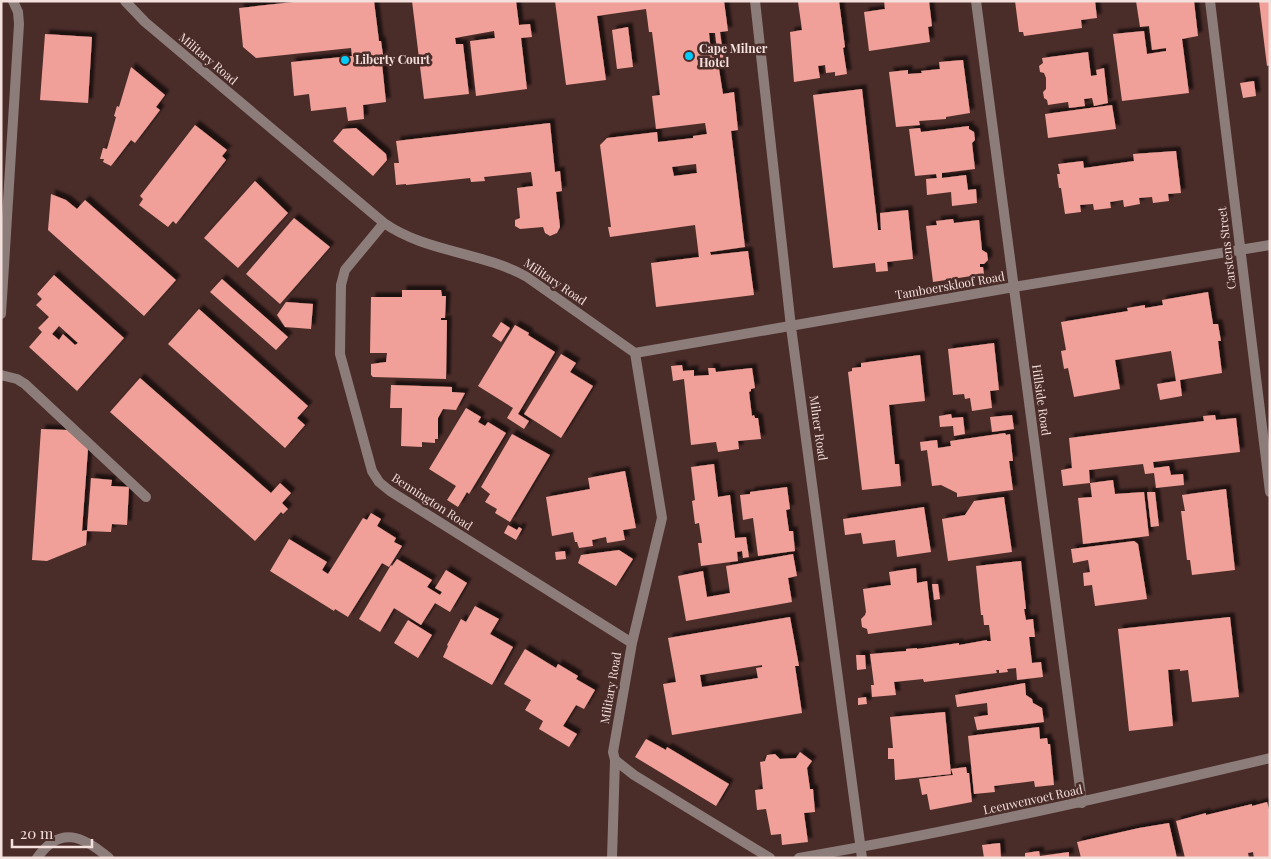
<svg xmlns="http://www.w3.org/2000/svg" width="1271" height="859" viewBox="0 0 1271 859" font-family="'Playfair Display',serif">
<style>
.building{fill:#f0a098;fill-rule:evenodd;filter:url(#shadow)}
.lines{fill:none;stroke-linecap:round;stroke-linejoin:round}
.lane{stroke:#8c7c7a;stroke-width:10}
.street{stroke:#8c7c7a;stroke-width:10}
.poi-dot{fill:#05cbf9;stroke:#4a2c29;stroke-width:2}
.labels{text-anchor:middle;stroke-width:5;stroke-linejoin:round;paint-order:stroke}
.poi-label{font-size:12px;font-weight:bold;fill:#f4e0dd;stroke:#4a2c29;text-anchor:start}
.street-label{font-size:12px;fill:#f4e0dd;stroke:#4a2c29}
</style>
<defs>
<filter id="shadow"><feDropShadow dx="4.5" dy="-4.5" stdDeviation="1" flood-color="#0009"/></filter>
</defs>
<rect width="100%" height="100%" fill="#4a2c29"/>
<path class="building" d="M303,1H374L379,41H381L383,55L381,54L386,102L363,105L364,119L348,121L346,107L311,111L309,94L294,96L291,62L352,56L351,48L256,58L243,47L239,8Z
M412,1H516L519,25L530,24L532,37L521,38L527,89L476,96L470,41L495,38L494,31L455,38L456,44H463L469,94L424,99Z
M555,1H724L728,31L720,32L725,68L719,69L723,94L734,92L738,130L731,131L745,247L710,252L711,255L748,251L754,295L656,307L651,263L699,257L695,225L610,237L608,227H611L600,145L607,138L657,132L658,142L693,138V136L707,134L705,123L656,129L652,96L660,95L652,32H649L646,9L597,16L606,80L566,85ZM709,33H715L717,50L711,51ZM696,164L697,173L674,176L672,167Z
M805,1H839L845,47L843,48L847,74L835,76V72L826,73L825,65L818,66L820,78L794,82L790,32L802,30L798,2Z
M884,1H929L932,26L928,27L930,42L869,51L864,12L885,9Z
M1015,1H1095L1097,18L1081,20L1082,28L1024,36L1023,32H1019Z
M1136,1H1194L1198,36L1182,39L1189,93L1122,101L1113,34L1144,31L1147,54L1166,51V48L1152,50L1149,26L1140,27Z
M1259,1H1270V65L1267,66Z
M628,27L633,67L617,69L612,30Z
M45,34L92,37L88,103L40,100Z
M1088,52L1091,76L1097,75L1096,70L1104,68L1108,103L1094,106L1092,98L1084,99L1085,106L1069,108L1068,102L1048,105L1047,100L1044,98L1043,92L1046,89V78L1044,73L1040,72L1039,66L1043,63L1042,58Z
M963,60L970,113L946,117V119L919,121L920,125L896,127L889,72L908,70V74L922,73L921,71L940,69L939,62Z
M131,67L165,95L156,107L160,110L135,143L131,140L111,166L103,162L104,159H100L103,148L107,149L116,117L114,116L117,106L119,107Z
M1254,81L1256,96L1243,98L1240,83Z
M862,89L878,230H881L880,213L908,210L913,259L887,262L888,271L876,272L875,263L833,268L813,95Z
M1112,105L1116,129L1048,138L1045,114Z
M550,123L555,172L560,171L562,191L556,192L560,227L557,233L550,236L545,233L543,227L520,229L515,226V220L520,218L517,188L533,186L531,172L484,177L485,181L471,182L470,178L406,185V184L396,185L394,163H399L396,141Z
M195,125L227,150L222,156L226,160L176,224L173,221L168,227L139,205L143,199L140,196Z
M969,126V129L974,132L975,140L972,143L975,169L942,173V178L966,175L968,190L976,189L977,203L952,206L951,192L927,195L926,179L937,178L936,174L915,176L909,129L920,128L921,132Z
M356,128L386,154L387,160L373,176L333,141L343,129Z
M1176,151L1181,193L1168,194L1169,201L1153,203L1152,197L1139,198L1140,204L1124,207L1123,200L1110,202L1111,208L1094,210L1093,204L1080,205L1081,212L1065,214L1061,188H1059L1057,174H1060L1058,164L1083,161L1084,168L1134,161L1133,154Z
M255,181L288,213L238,268L204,238Z
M51,194L66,200L77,209L85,200L176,280L144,316L48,230Z
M294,218L330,247L280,304L246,274Z
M953,219L954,223L979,220L982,250L987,253L988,260L984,264H980V267H983L984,274L933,282L926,226L937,225L936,221Z
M54,275L124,338L77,391L29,347L42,332L38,328L49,317L36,305L42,299L37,294ZM59,326L78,343L75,345L63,334L59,340L52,334Z
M222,279L288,337L276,350L210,292Z
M402,290H441L442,296H446L445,318H441V320H447L446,379L373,377L371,375V364L386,362L387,353H370L371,297H402Z
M1208,292L1213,324H1218L1221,341H1218L1222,373L1180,380L1182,396L1160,400L1157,384L1176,381L1171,351L1115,360L1120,389L1074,397L1068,368L1064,369L1061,351L1066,350L1061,322L1128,311L1127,308L1145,305V308L1163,305L1162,300Z
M286,302L313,304L311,329L285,327L277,315Z
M199,309L308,406L297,418L305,425L285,448L168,344Z
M501,322L510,328L501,342L492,336Z
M515,325L529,333L528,335L555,352L518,414L529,421L524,429L507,418L513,408L478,386Z
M994,343L999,390L990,391L992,408L972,411L970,398L965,399L964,394L953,395L948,349Z
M561,354L576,363L570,372L593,386L561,438L524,414Z
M920,355L925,401L889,405L895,464H899L901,486L862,490L848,372L852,371V368L861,367V363Z
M682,365L683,371L694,370V376L709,375L708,368H715L716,372L752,368L755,388L751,389V391L749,392L752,416L754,415L755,418H758L761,439L738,441L739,449L718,452L716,442L691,445L684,379L673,381L671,366Z
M140,378L271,493L280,483L291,493L282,503L288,509L283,514L281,512L255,541L110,412Z
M391,385L452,387V392L465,393L456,410L443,409L438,418V439H435V443L422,442V447L401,446L402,408H390Z
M466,408L481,417L478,422L485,426L488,422L506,433L469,494L467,492L458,507L447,500L456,486L429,469Z
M951,414L952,418L963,417L965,434L954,436L953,426L940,427L939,416Z
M1012,415L1014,429L992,432L990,417Z
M1215,415L1216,420L1236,418L1240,452L1153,462L1154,468L1169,466L1171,475L1183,474L1184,485L1156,488L1154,473L1145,474L1143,464L1089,470L1090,483L1113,480L1115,494L1144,492L1149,536L1083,544L1078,498L1092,497L1090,483L1063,486L1061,470L1072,468L1069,438L1204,421L1203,416Z
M41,429L67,430L88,449L82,531L87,530L86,545L47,561L32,560Z
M1005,433L1006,435L1010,434L1013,461H1009L1013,490L957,497V493L941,485L932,486L927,450L921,451L920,442L937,440L938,448L951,446L950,441Z
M512,434L550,455L510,522L495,513L497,509L485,502L490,494L481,487Z
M714,464L718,497L730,495L735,538L746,537L749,557L743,558L742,551L737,552L738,561L701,566L698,543H702L699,523L695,524L692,501L695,500L691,467Z
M625,471L636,528L623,530L625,540L607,543L606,537L592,540L593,546L579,548L577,542H575L573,532L552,536L546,497L590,489L588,478Z
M91,478L112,480L111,486L129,487L127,525L112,524L111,532L87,531Z
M787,487L790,509L786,510L789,531H793L795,551L758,556L753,518L743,520L740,495L750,494V492Z
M1226,489L1235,570L1192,575L1190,560H1187L1181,511H1185L1182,495Z
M1147,492H1155L1159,526L1151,527Z
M1004,497L1012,552L948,561L942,519L965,515L974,501Z
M924,507L931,552L897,557L895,540L863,544L861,533L845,535L843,519Z
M371,513L381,519L377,526L396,538L394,542L402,546L389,567L382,563L348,617L335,609L334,611L270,571L289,539L327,562L322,570L328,574L363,518L367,520Z
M508,525L517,530L519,527L522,529L516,540L504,533Z
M1134,541L1138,544L1147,599L1095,606L1092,585L1084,586L1083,573L1090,572L1088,560L1073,563L1071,549Z
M619,550L633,559L616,586L578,563L581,555Z
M565,551L566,559L556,560L555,552Z
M793,554L797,576L788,578L792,602L686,621L678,576L703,571L707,597L730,593L726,566Z
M397,559L432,580L427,587L440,595L442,592L435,588L446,570L467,583L450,612L435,603L421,625L394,608L380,632L359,619L391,565L392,566Z
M1021,561L1026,609H1024L1026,620L1033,619L1035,637H1029L1032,663L1041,662L1043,677L1017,680L1016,668L1007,669L1008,672L999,673V670H996L997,673L924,682L923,679L894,682L896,695L872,697L871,685H874L870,654L906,651V649L917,648V649L959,643V645L987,640V641H991L989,625H984L983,615H981L976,566Z
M916,568L917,583L927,581L932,625L868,634L867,629L862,627L861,619L865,615L866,612L863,589L891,585L889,572Z
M932,584H938L940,599L934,600Z
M475,606L499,619L490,634L513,647L492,685L443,657L448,646L447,645L461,619L466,622Z
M790,617L799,666H795L802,713L672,735L663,684L676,682L668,638ZM762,665V667L756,668L758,678L702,687L700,675Z
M1230,617L1239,697L1192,702L1188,670L1180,671V669L1168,670L1173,726L1129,731L1118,629Z
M408,620L432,635L418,658L394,643Z
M525,649L556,668L558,664L578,676L576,679L595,690L584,709L576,705L563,726L577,734L569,747L539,729L543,721L525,710L531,700L504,684Z
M856,655H865L866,669L857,670Z
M1025,683L1026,695L1032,699L1033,703L1042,708L1044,722L977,730L974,717L988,715L987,703L957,707L955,695Z
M866,697L867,704L858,705V698Z
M945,712L951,774L895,780L894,759H888V748H893L890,717Z
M1039,727L1040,739L1047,738L1048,744H1050L1054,785L1035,787L1034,781L994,786L995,792L974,794L968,736Z
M646,739L666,750L667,747L729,784L716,806L635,757Z
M800,752L812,761L807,768L810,789H813L815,812L804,813L808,842L782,845L781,834L771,835L766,809L757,810L755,790L763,789L760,762L765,761L767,755L775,754L780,759L796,758Z
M966,767L967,773H969L972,802L930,810L927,794L922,795L919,779L953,775L951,769Z
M1267,802L1270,813V858H1254L1253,852L1248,853L1249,858H1185L1176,821L1206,813V815L1252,804V806Z
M1169,823L1177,858H1081L1077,842L1139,828Z
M1000,843L1001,858H984L982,845Z
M1039,851L1040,856L1069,852V858H1025V853Z"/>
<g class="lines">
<path class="lane" d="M1,375L17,379L25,384L146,497
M37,858C60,825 83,836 109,858
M612,858L615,760"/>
<path class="street" d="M125,1L145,22L384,223C425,252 483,252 527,277L635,353L662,518L632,643L613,752L615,760L634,775L770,858
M755,1L791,327L862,858
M976,1L1082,803
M1210,1L1270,492
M384,223L345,270L341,285L340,354L372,471L379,482L390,491L632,643
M1,314L19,24L18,12L13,1
M635,353L1014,287L1270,245
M799,858C957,831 1114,795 1270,758"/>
</g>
<g class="poi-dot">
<circle cx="689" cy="56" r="5"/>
<circle cx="345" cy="60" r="5"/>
</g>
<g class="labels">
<g class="poi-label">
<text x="699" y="53">Cape Milner<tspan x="699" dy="14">Hotel</tspan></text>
<text x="355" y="64">Liberty Court</text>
</g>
<g class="street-label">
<text transform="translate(208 59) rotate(40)" y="4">Military Road</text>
<text transform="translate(1227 248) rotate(-97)" y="4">Carstens Street</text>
<text transform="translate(555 282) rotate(34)" y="4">Military Road</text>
<text transform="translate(950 286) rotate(-10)" y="4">Tamboerskloof Road</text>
<text transform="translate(1041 400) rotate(82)" y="4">Hillside Road</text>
<text transform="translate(818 428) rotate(82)" y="4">Milner Road</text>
<text transform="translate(432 502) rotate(33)" y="4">Bennington Road</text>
<text transform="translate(611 688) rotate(-80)" y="4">Military Road</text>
<text transform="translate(1033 800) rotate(-12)" y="4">Leeuwenvoet Road</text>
</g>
</g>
<rect width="1271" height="859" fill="none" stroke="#f4e0dd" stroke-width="5"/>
<path d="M12 839v8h80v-8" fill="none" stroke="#f4e0dd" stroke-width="2.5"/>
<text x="20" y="839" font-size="15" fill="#f4e0dd" stroke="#4a2c29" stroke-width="4" paint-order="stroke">20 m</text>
</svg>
